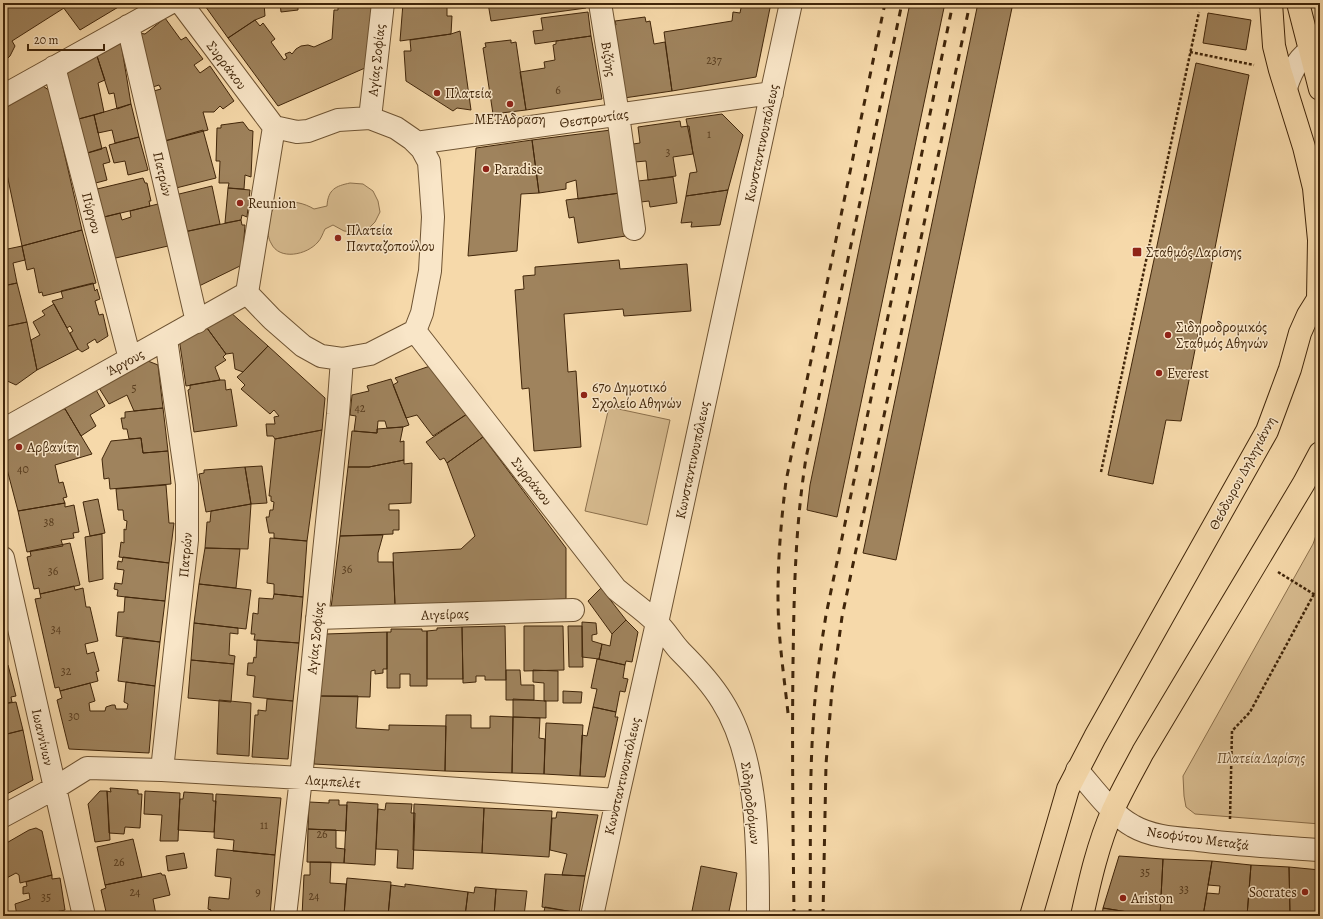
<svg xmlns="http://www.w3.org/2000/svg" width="1323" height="919" viewBox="0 0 1323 919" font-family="Alegreya,serif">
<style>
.green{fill:#d7bb8f;stroke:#8c704c}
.building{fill:#9f835d;stroke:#41260a}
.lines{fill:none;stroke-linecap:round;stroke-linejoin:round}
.minor-casing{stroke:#6e5332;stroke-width:24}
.major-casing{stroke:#41260a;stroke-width:24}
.path{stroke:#41260a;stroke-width:2.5;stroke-dasharray:3 2;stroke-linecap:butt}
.minor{stroke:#f9e6c8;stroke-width:22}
.major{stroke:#f6d9aa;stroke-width:22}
.rail{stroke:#41260a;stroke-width:3;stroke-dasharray:7 7;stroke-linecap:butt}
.poi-dot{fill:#8f2418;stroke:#f9e6c8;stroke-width:1.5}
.labels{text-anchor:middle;stroke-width:3;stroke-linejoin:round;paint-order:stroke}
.number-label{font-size:12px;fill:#583d1f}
.street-label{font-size:14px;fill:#41260a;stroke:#f9e6c8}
.poi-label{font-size:14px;fill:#41260a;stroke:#f9e6c8;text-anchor:start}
.park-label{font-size:14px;font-style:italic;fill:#664b2b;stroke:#f9e6c8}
</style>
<rect width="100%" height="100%" fill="#f6d9aa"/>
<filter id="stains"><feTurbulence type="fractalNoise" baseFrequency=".005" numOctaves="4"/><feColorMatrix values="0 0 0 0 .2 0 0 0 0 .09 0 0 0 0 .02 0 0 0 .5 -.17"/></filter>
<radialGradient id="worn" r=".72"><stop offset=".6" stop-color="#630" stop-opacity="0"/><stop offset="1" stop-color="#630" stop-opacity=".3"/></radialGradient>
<path class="green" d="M350,183L363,184L373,191L378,201L380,212L375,222L369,228L356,232L344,231L333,225L325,229C323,233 321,239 318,242C307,255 279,261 271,243C268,238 268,233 268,228C267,199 294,197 314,209L327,206C328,189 336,186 350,183Z
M609,407L670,420L647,525L585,511Z
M1320,524V824L1195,814L1186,807L1184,796L1183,776L1313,544Z"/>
<path class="building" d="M3,3H60L64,8L12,41L15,46L10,56L3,63Z
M60,3H125L80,30Z
M203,3H264L265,16L255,20L228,38Z
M280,3H298V10L281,12Z
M338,3H376L365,68L278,106L228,38L255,20L260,26L263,23L275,39L271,42L284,60L287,58L285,54L290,52L292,54L296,49L301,46L308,45L314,47L332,39L334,10H338Z
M403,3H454V6L447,7V16H452L451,34L400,41Z
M488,3H585L586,8L491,21Z
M742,3H771L756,77L672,91L664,32L732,21L733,12L740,13Z
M910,3H945L837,517L807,510L810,485Z
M978,3H1013L896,560L863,553Z
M588,12L591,36L535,44L533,31L543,30L541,18Z
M1208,13L1251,20L1246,50L1203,43Z
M645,17L646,22L650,21L654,44L665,42L672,91L624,98L613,25H616L615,21Z
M165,18L181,40L186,37L203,59L194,65L200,73L210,66L234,101L223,109L220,106L214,112H203L208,130L161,142L150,92L161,89L159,85L150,88L138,33L145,34Z
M460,31L471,110L457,108L453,111L406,81L404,51H411L410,40L451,34Z
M591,36L602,99L526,110L520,72L545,68L544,62L555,60L553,45L556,44V41Z
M511,40V43L516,42L526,110L493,114L483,48L486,47L485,43Z
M121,43L131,104L117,109L114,93L109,94L97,56Z
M97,56L105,80L98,83L104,112L75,120L63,73Z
M1196,63L1249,75L1181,421L1166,420L1153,484L1108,475Z
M43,86L50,91L82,230L22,246L3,155V109Z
M131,104L139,137L115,143L112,130L98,133L94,115Z
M722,114L743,135L728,190L686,196L690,173L697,172L686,119Z
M94,115L102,149L84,154L75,120Z
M680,121L681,127L689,126L693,154L673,157L676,176L648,180L646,161L635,162L633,144L640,143L638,127Z
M243,122L249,130L253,131L251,177L245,175L244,189L228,188L229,183H219L220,161H216L217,128H221V125Z
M203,130L216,178L172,189L161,142Z
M611,130L620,193L578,199L576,180L566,183V189L539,193L532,140Z
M139,137L148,170L128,175L125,161L114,163L109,145Z
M532,140L539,193L521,194L517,251L468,256L476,148Z
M106,147L110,162L103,164L107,180L92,184L84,154Z
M673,177L677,203L650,207L649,201L641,202L638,181Z
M143,178L145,183H147L151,201H149L150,206L100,218L93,190Z
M212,186L220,224L184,232L175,195Z
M228,188L250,190L247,217L242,215L241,220L225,223Z
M728,190L720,225L691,227L692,222L681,223L686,196Z
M620,193L626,236L578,243L574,217L569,218L566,200Z
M158,204L168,246L107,260L100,218L120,213L122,220L131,217L130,211Z
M241,220L242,225H245L242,265L195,288L184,232Z
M82,230L96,283L43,296L42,292L39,293L34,268L27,270L22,246Z
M22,246L25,260L13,263L17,283L3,286V250Z
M619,260L620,269L687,264L691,311L624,316L623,309L564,314L568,372L576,371L581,447L534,451L529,388L522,389L515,290L524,289L523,276L535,275V267Z
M17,283L27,322L3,327V286Z
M93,283L95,291L97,289L100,299L95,301L99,315L103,314L108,336L97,343L95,339L87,344L89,348L82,352L78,349L70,333L73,331L70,326L67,328L52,301L63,298L61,291Z
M54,304L78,349L37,370L31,340L40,335L33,322L45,315L42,311Z
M229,311L268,346L243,372L235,369L233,353L226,354L207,328Z
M27,322L37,370L16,385L3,379V327Z
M207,328L226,354L223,357L226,360L215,367L220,380L186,386L179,338Z
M268,346L325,398L322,430L275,439L273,436H267L266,424H275L274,417L279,416L274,410L270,414L241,389L245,385L237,377L243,372Z
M143,359L158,365L163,408L134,411L127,395L109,404L99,388Z
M433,365L467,414L433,436L417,415L406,418L393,385L398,382L395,378Z
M391,379L409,425L403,427L387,428L385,421H378L377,433L354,431L356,416L350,415L352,395L369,391L367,386Z
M220,380H225L226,390L231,389L237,426L194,432L188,390L190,389V385Z
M95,388L105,406L90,415L96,426L81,436L64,407Z
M163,408L168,451L143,453L141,438L129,439L127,429H123L121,418H125V412Z
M65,409L92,454L55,465L59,483L63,482L67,497L63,498L65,503L18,511L3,454V438L59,410Z
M467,414L483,437L447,463L444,458L440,460L426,442Z
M403,427L400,442L404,441V460L369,467H348L352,431L377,433V429Z
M322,430L307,541L274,538V533H269L266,517H269L270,510H273L274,502L271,501V496H269L275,439Z
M483,437L566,548V599L395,605L393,553L461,549L475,536L447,463Z
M141,438L143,453L168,451L171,484L110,489L109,478L104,479L102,459L111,441Z
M404,460V464L412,463L411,503L389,504V510H399V530H393V534L340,536L348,467H369Z
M262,466L267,503L251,504L245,467Z
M245,467L251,504L206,512L199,474L204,473V470Z
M166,485L169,523H174L169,563L119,557L121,542L124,543V529L126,530L127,521L124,520L123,510H118L116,489Z
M98,499L105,533L90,536L83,502Z
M65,503V507L74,505L79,532L73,533L74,538L61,540L63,546L27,552L18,511Z
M251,504L248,549L205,548L207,522H210L211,511Z
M102,534L103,579L89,582L85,537Z
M383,535L378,553V562H393L395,605L331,608L340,536Z
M270,538L307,541L303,597L274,594V584L267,583Z
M70,543L80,585L40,594L39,588L34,589L27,557L31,556L30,551Z
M205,548L240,549L236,588L199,584Z
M123,557L169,563L165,601L117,596L118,590L114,589L115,583L122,584L124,570L117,569L118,561L122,562Z
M199,584L251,590L246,629L194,623Z
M74,586L75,590L83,588L86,607H90L98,641L85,644L87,654L94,652L99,671L96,672L98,681L60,691L59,687L55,688L35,599L41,598L40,594Z
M601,588L626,620L612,634L588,601Z
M274,594L303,597L299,643L254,640L255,634H251L253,613L258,614L259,598L273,599Z
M125,597L165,601L160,642L116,636L118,612H124Z
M626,620L638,632L632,662L626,661L625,665L599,659L602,644L610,646L612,634Z
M582,622L596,623L597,634L592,635V641L602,644L599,659L582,657Z
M194,623L238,628V634L230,633L229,655L235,656L234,664L191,660Z
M505,626L506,680H485V676H476V682L463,683L462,627Z
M524,626H563L564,670L524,671Z
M568,626H582L583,667H569Z
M462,627L463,679H427V631L437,630V628Z
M391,629H422V631H427V686H410V674H400V688H387V632H391Z
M387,632V669H383V673L375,674V670L371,671L370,697L320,696L326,634Z
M123,638L160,642L155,686L118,681Z
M257,640L299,643L293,701L253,697L255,676L247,675L248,663H253L254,657L256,658Z
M597,659L625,665L623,678L628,679L625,692L620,691L616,712L593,707L597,689L591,688Z
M191,660L234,664L231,702L188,698Z
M8,665L16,696L11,697L12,702L3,704V666Z
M506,670H520L521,685H534V700H506Z
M533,670L558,671V701H544V683L533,682Z
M126,682L155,686L149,753L69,749L57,700L62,698L60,691L90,683L95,701L89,703L90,711H105L106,707L112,705H115L116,709H127L128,704L124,702Z
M563,691L582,692L581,703H563Z
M320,696H358L356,728L389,730V725L446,726L445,771L314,764Z
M267,699L293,701L288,759L252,757L255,715H258V710L266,711Z
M513,699L546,701V718L513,717Z
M219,700L251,703L249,756L217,754Z
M16,702L23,730L3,735V704Z
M593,707L616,712L615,717H618L605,777L580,776L582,735L587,736Z
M446,715H471V728H490V716L513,717L512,773L445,771Z
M513,717L540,718L539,738L545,739L544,774L512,773Z
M546,723L583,725L580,776L544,774Z
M23,730L33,780L3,796V735Z
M110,788L138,790V794H142L140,828L125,827L124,834L109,833L107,791L111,792Z
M100,791H107L110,840L95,842L88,804Z
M145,791L180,793L178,841H160L162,815L144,814Z
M184,792L213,794V801H216L214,832L178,830L180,799H183Z
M216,794L281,798L275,855L233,851L234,840L214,838Z
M329,800H339V805H347L346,831L308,829L309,802L329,803Z
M347,802L378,804L375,865L344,863Z
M386,803L412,804L411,813H415L413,869L397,868L398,850L376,849L378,809L385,810Z
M414,804L484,808L482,853L413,850Z
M484,808L552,811L549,857L482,853Z
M557,812L598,815L585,876L562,875L567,854L550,850L552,818H556Z
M36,828L42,831L52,875L20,883L19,875L16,873L3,880V845L29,830Z
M308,829L336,830V848L345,849L344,863L307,862Z
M133,839L142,877L105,885L97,847Z
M217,849L275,855L270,916H210L211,910L208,909L209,897L229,899L231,878L215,876Z
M184,853L187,868L168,871L166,856Z
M1119,856L1163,859L1160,916H1153L1103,908Z
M1163,859L1212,861L1203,916H1160Z
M1212,861L1251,865L1247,916H1203L1207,893L1219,894L1220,886L1208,885Z
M310,862H331L330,883L346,884L344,916H302L304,875H310Z
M1251,865L1289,867L1290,913L1277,912V916H1247Z
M701,866L737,873L728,916H691Z
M1289,867L1320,870V916H1290Z
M161,873L162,875H165L170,895L153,899L156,915L107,916L101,890L106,888L105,885Z
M545,874L585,876L579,913L542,907Z
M52,875V879L60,878L65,910L40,916H17L15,904L30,899L29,893L23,894V887L27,886L26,882Z
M347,878L391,882L388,916H344Z
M405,884L468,892L465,916H388L391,885L405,887Z
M475,887L496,889L494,916H465L468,892L474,893Z
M496,889L527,891L524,916H494Z
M545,907L579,913L578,916H543Z
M1103,908L1146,915V916H1102Z
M60,911V916H40Z"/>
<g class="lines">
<defs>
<path id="minor" d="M181,3L274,127
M600,3L618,115L634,229
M128,26L197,322
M54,67L130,359
M1286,88C1291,71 1300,52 1320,47
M3,96L170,3
M370,118L383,3
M416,143L772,93
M247,293L272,319L303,346L321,356L342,359L370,354L415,331L422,313L430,271L433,217L429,162L422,149L412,139L396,128L370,118L338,120L308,131L297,132L274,127
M247,293L274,127
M415,331L616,589C629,600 644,610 656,622C666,631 672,643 681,652C696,667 711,683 722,701C759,759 758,849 758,916
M3,430L247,293
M3,558L84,916
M317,618L573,610
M162,770L187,540V484L166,339
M1077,770C1093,788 1111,814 1133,826C1152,837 1176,838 1198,840C1239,845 1279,847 1320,850
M3,816L55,788L87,768L162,770L301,778L617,800
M285,916L301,778L338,414L342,359
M592,916L617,800L657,623L791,3"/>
<path id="major" d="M1298,3L1320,89
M1031,916L1068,789L1095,737L1267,431L1290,369L1300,333L1308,315L1318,299L1319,240L1314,188L1304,147L1280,70L1274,46L1271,3
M1082,916C1090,880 1098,844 1113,810C1122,790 1133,771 1143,752L1304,483L1320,453"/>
</defs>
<use href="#minor" class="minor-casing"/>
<use href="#major" class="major-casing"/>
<path class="path" d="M1190,52L1254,65
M1101,472L1199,12
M1278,572L1320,598
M1230,819L1232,731L1250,712L1314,594"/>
<use href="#minor" class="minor"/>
<use href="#major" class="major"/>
<path class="rail" d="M788,713C785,685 781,657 779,628C776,579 780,530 786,481L885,3
M794,916C793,832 792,748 793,664C794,594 795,528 806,458L902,3
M810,916C811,853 809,790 813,727C815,689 820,652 826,615L953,3
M823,916L826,764L832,690L842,617L970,3"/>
</g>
<g class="poi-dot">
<circle cx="437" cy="93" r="4"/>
<circle cx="510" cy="104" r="4"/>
<circle cx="486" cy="169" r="4"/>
<circle cx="240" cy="203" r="4"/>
<circle cx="338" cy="238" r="4"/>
<rect x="1132" y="247" width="10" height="10" rx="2"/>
<circle cx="1168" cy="335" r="4"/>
<circle cx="1159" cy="373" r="4"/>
<circle cx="584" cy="395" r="4"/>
<circle cx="19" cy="447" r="4"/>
<circle cx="1305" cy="892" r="4"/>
<circle cx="1123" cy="898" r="4"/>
</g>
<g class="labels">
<g class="number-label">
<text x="714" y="64">237</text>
<text x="558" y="94">6</text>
<text x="709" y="138">1</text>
<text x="668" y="156">3</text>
<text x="134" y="392">5</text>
<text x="360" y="412">42</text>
<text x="23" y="473">40</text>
<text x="49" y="526">38</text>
<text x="347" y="573">36</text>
<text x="53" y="575">36</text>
<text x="56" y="633">34</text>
<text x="66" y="675">32</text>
<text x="74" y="720">30</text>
<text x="264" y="829">11</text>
<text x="322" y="838">26</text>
<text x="119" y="866">26</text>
<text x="1145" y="876">35</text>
<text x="1184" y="893">33</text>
<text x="135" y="896">24</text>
<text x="258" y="896">9</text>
<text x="314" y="900">24</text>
<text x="46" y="901">35</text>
</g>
<g class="street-label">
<text transform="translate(609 59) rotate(81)" y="5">Βιζύης</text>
<text transform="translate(376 60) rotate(-84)" y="5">Αγίας Σοφίας</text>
<text transform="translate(227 65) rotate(53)" y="5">Συρράκου</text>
<text transform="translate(594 118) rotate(-8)" y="5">Θεσπρωτίας</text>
<text transform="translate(761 143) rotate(-78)" y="5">Κωνσταντινουπόλεως</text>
<text transform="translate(163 174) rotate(77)" y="5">Πατρών</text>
<text transform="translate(92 213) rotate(75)" y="5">Πύργου</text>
<text transform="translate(125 362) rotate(-29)" y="5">Άργους</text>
<text transform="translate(692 460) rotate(-78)" y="5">Κωνσταντινουπόλεως</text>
<text transform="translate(1242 473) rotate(-62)" y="5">Θεόδωρου Δηληγιάννη</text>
<text transform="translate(532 481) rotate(52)" y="5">Συρράκου</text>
<text transform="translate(185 555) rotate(-85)" y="5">Πατρών</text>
<text transform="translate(445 614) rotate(-2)" y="5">Αιγείρας</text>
<text transform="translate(315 638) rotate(-84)" y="5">Αγίας Σοφίας</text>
<text transform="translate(43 737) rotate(77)" y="5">Ιωαννίνων</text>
<text transform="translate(622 776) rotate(-77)" y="5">Κωνσταντινουπόλεως</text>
<text transform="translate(333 781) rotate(4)" y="5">Λαμπελέτ</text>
<text transform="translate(751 803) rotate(83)" y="5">Σιδηροδρόμων</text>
<text transform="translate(1198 838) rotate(8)" y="5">Νεοφύτου Μεταξά</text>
</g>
<g class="poi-label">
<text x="445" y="98">Πλατεία</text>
<text x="510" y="124" text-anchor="middle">ΜΕΤΑδραση</text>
<text x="494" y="174">Paradise</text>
<text x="248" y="208">Reunion</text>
<text x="346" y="235">Πλατεία<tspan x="346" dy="16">Πανταζοπούλου</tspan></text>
<text x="1146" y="257">Σταθμός Λαρίσης</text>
<text x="1176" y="332">Σιδηροδρομικός<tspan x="1176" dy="16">Σταθμός Αθηνών</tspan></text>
<text x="1167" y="378">Everest</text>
<text x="592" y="392">67ο Δημοτικό<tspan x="592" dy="16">Σχολείο Αθηνών</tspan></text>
<text x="27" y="452">Αρβανίτη</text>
<text x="1297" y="897" text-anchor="end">Socrates</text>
<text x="1131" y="903">Ariston</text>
</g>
<g class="park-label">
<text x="1261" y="763">Πλατεία Λαρίσης</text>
</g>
</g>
<rect width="1323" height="919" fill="none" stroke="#f6d9aa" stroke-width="16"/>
<rect x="4" y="4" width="1315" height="911" fill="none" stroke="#41260a" stroke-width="2"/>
<rect x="8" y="8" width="1307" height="903" fill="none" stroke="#41260a"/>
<path d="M28 44v6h76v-6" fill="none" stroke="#41260a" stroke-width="2"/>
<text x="34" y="44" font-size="12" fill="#41260a" stroke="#f9e6c8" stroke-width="3" paint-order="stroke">20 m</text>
<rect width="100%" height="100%" filter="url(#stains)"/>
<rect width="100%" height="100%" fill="url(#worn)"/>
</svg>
